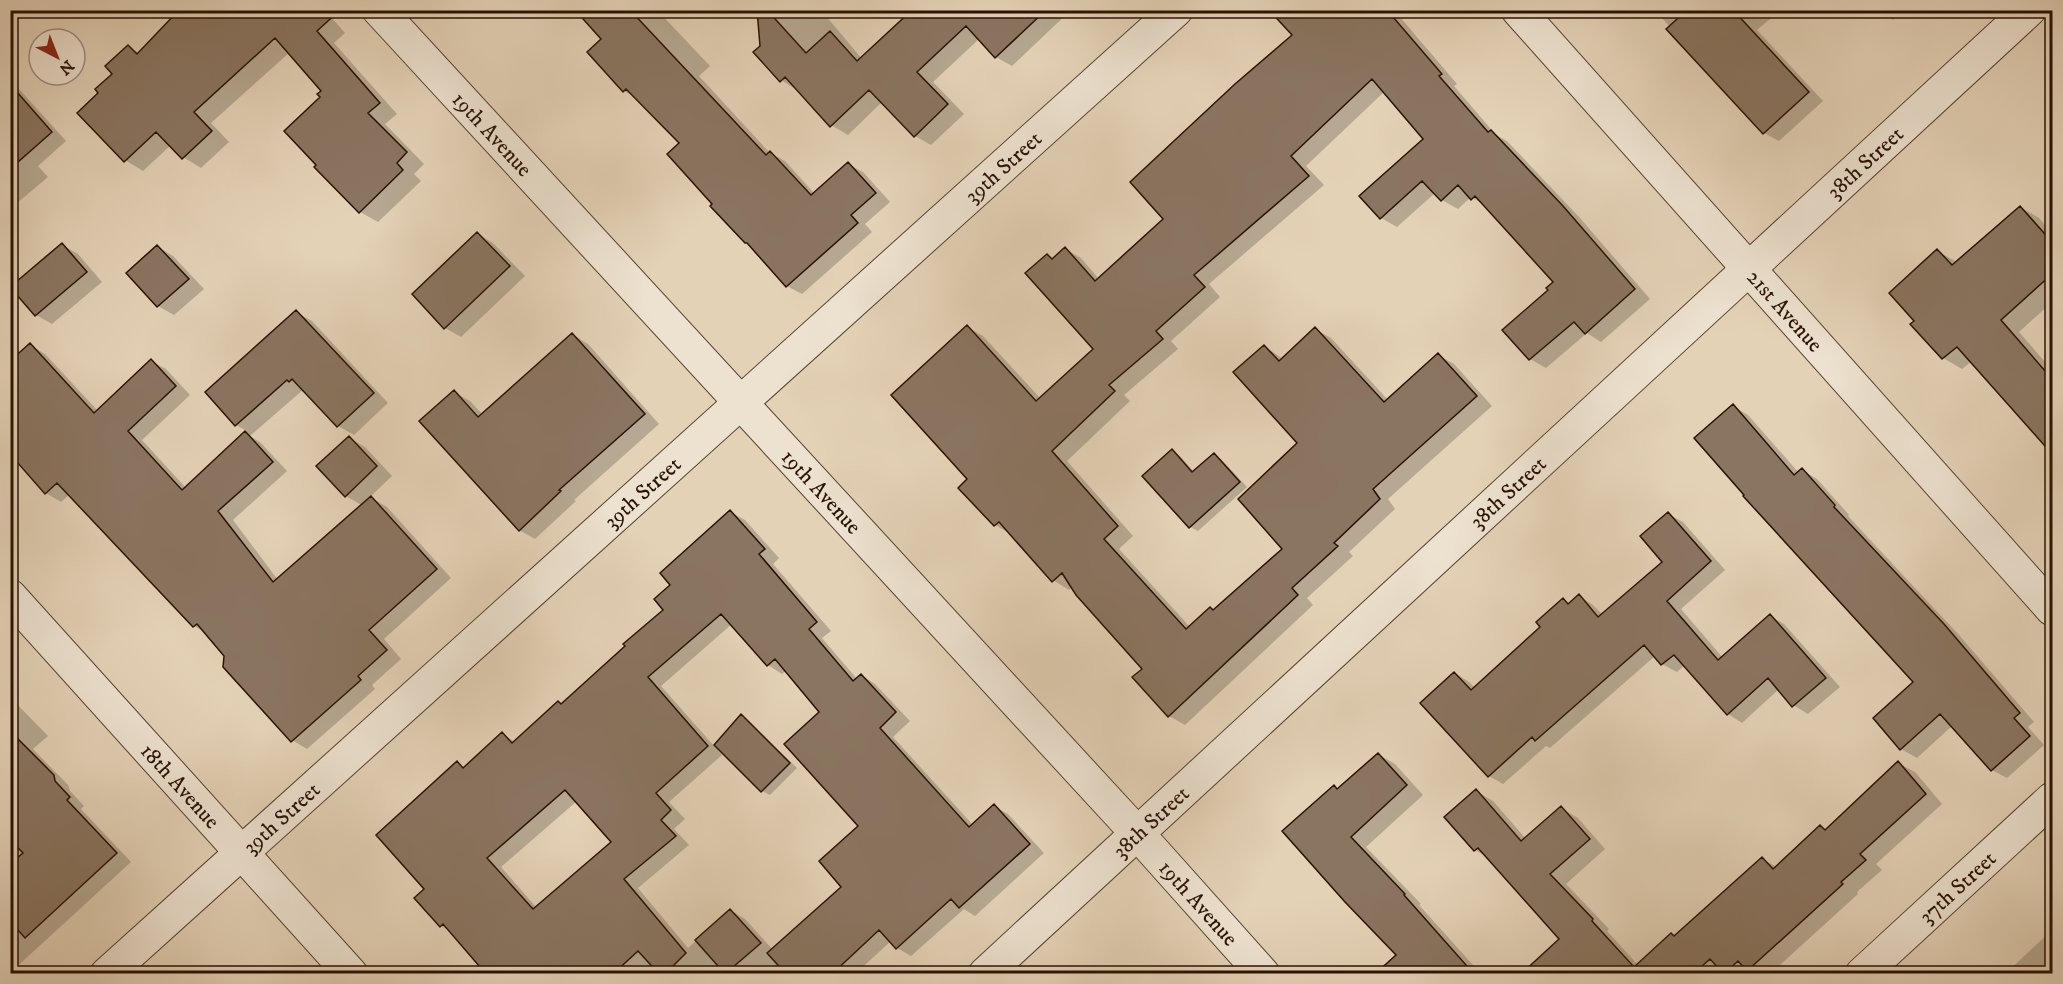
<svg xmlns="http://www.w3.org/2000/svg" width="2063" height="984" viewBox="0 0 2063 984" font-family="'IM FELL DW Pica',serif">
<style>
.shadow{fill:#0003;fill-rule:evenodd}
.building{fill:#8a7561;stroke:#291103;stroke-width:1.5;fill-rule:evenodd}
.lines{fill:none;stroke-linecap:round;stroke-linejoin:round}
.minor-casing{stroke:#584130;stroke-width:35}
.minor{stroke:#ede2d0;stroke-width:33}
.labels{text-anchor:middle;stroke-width:4.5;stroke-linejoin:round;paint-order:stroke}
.street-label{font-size:22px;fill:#291103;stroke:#ede2d0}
</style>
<rect width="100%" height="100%" fill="#e4d2b7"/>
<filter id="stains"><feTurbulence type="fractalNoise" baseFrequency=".00333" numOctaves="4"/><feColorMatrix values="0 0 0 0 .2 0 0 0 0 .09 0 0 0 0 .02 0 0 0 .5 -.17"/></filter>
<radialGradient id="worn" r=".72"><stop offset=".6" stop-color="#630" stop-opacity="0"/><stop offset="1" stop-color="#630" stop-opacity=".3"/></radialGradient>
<path class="shadow" d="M325,10L345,33L334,43L397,114L385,124L424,164L414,174L421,181L378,222L360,212L318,165L323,91L290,52L211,123L229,142L201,168L183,157L171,145L143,171L125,160L100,93L114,74L128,47L139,53Z
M577,10H661L659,12L710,66L699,76L769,152L785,161L815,194L848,164L863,172L890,202L865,224L872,232L802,294L787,286L714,204L681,143L639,99L624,91L603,39Z
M759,10H821L862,59L914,10H1071L1012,66L996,57L979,39L933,82L964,114L931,145L915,136L882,102L848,135L831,125L797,90L781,80L761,47Z
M1297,10H1394L1457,84L1454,86L1496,135L1507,141L1579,217L1650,299L1601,342L1587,333L1546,368L1530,359L1550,290L1555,282L1486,206L1471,197L1458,209L1442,200L1435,193L1397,227L1381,218L1425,139L1384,92L1306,166L1324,185L1209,284L1220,297L1171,341L1178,349L1124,395L1130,401L1067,461L1133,536L1119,549L1190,627L1215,611L1284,549L1300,443L1264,346L1283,359L1315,329L1331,338L1388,400L1438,355L1454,364L1492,406L1388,499L1395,509L1349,552L1353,556L1307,598L1313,605L1185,725L1169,716L1144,669L1072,587L1069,590L1053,580L1011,534L995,525L969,479L967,327L983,336L1041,399L1095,349L1047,256L1054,259L1065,249L1081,258L1099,279L1165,219L1294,36Z
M1655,10H1773L1776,14L1757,30L1823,101L1779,141L1764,133Z
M1879,10H1904L1893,20Z
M10,79L66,141L38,166L48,177L10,209Z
M2020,207L2039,218L2045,225L2052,218V302L2019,332L2052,370V452L1972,361L1962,369L1943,358L1916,321L1937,251L1957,262Z
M477,234L493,243L525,276L461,337L445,328Z
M62,245L78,254L102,282L52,324L36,315Z
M158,247L173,256L204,289L174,315L158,306L128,273Z
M296,312L312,321L388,403L354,435L338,426L304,389L250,436L260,442L287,471L233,520L278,580L363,506L346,496L349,438L365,447L392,476L370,497L387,507L451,578L384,639L401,659L372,685L375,689L307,749L292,740L206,633L194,626L70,494L61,502L46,493L30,345L45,354L98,411L151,361L166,369L190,395L142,440L186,488L247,431L236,425Z
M572,334L588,344L659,424L574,500L576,501L535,539L519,530L454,392L470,401L483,415Z
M1733,406L1748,415L1799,473L1802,470L1817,479L1849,515L1848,516L1959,635L2034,722L2028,727L2044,745L2007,778L1992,770L1952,726L1917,758L1901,749L1875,718L1915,682Z
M1172,451L1180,456L1194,472L1214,455L1221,459L1247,487L1198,531L1190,527L1144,476Z
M730,512L745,520L779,558L773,564L831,631L822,638L857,679L861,675L875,684L910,721L893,737L973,825L994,806L1008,814L1044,853L975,916L964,909L911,956L897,948L891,941L855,974H490L451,931L441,926L417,898L426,889L457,763L465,768L502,734L515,742L562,705L665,610L672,585ZM732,624L768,665L782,674L787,670L821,712L861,826L843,887L773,950L745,919L730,910L688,948L638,888L689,845L674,829L685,819L669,802L722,755L661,686ZM577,801L613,842L537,908L501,867Z
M1668,514L1683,522L1725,570L1681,609L1723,658L1770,616L1784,624L1840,687L1808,714L1793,705L1779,689L1742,723L1728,714L1685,665L1677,672L1662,664L1655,656L1550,748L1546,746L1503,784L1489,776L1455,673L1469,682L1475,688L1543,627L1563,600L1570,604L1579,596L1593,605L1603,615L1664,562Z
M10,697L48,736L33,749L68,785L70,791L84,806L81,809L131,862L10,973Z
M742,716L749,721L797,768L770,795L762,791Z
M1378,754L1395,764L1423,795L1366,847L1421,904L1419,905L1481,974H1391L1398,955L1346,901L1334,787L1339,790Z
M1898,763L1915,772L1942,804L1876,864L1882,870L1857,892L1858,894L1770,974H1726L1723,971L1720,974H1524L1561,939L1489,858L1475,850L1446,817L1476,791L1493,801L1526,839L1561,808L1578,818L1605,849L1566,884L1609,929L1607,931L1638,965L1672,934L1676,937L1762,859L1777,867L1821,827L1827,830Z
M2052,930V974H2005Z
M1137,966L1150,974H1129Z"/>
<path class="building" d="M179,10H340L317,31L380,103L368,113L407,152L397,163L403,170L359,213L314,167L316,165L284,131L320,97L317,94L321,91L275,38L194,112L212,131L182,159L156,132L124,162L77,113L98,93L95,89L112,74L105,66L128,45L137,54Z
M575,10H630L766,155L770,151L811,195L848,162L876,193L851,215L858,223L786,287L747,243H745L710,206L712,204L667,154L679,143L626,89L623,92L587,52L601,39Z
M757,10H767L806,53L830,31L857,61L912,10H1046L995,58L966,26L917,72L948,104L914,137L869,90L830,127L785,77L780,82L753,52L760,46Z
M1269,10H1387L1442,74L1439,76L1488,132L1491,130L1563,206L1635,289L1585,334L1574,322L1529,360L1502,330L1548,290L1546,288L1553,282L1475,196L1471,200L1458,185L1441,201L1422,181L1380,219L1359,196L1423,139L1372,79L1291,156L1309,176L1194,275L1205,287L1156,331L1163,339L1109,385L1115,391L1052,451L1118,526L1104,539L1186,629L1210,607L1213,610L1282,549L1238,499L1297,443L1233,372L1264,345L1279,361L1315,327L1384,402L1438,353L1477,396L1373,489L1380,499L1334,543L1338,546L1292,588L1298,595L1168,717L1132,677L1142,669L1076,595L1062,573L1052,582L999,522L994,526L958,488L967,479L891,395L967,325L1036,401L1093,349L1025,273L1047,254L1052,259L1065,247L1095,281L1163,219L1130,182L1235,84L1292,35Z
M1687,10H1733L1809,92L1763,134L1666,29Z
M10,84L52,132L10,169Z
M2020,206L2052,242V274L2001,320L2052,379V454L1957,347L1942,359L1910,324L1914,321L1889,293L1937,249L1952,265Z
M477,232L510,266L444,329L412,294Z
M62,243L87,272L35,316L10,287Z
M157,245L189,279L157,307L126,273Z
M296,310L374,393L337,427L292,379L289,382L287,380L235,426L205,392Z
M572,333L645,414L559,490L561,491L519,531L419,421L454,390L478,417Z
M30,343L94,413L151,359L176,386L128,431L182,490L245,431L273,462L218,511L273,582L371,496L437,569L369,630L387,650L358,676L361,680L291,742L223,667L224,656L197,624L193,627L57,483L45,494L10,454V361Z
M1733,404L1794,475L1802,468L1835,505L1834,507L1944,624L2020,713L2014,718L2030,736L1991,771L1940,714L1900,750L1873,718L1913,682L1743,496L1744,495L1694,438Z
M349,436L377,466L345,497L316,466Z
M1172,449L1192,472L1214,453L1240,482L1189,528L1142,476Z
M730,510L765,549L759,554L817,622L809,629L853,681L861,674L896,712L880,728L969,827L994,804L1030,844L959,908L951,899L896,949L879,930L832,974H786L767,953L841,887L819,861L858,826L784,744L819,712L775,659L767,666L721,614L648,677L708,746L656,793L671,810L661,820L676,836L624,879L686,953L665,974H659L638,951L613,974H486L443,924L440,927L414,898L424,889L376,835L457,761L463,768L502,732L512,743L558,701L561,704L625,646L623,644L663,610L654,599L670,585L660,573ZM565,790L611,842L533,909L487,858Z
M1668,512L1711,561L1667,601L1718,660L1770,614L1826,678L1792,707L1768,678L1727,715L1674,655L1661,665L1644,645L1535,741L1532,737L1488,777L1420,703L1454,672L1471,690L1540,627L1536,622L1563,598L1568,604L1579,594L1598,617L1662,562L1640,536Z
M741,714L790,763L761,792L714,745Z
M10,731L54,775L55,781L70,797L67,800L117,853L25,938L10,921V864L23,853L10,840Z
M1378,753L1407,785L1351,837L1405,894L1404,895L1474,974H1375L1396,955L1345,902L1282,831L1334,785L1337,789Z
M1898,761L1926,794L1860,854L1866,860L1841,882L1843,884L1747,971L1738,961L1724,974L1710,959L1693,974H1521L1559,939L1478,848L1474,851L1444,817L1476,789L1521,841L1561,806L1590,839L1550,874L1593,919L1592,921L1634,967L1671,933L1674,936L1762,857L1773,869L1820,825L1825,830Z
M730,909L761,943L725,974L695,940Z"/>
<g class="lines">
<defs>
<g id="minor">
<path id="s1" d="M379,10L1137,833L1263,974"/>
<path id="s2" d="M1518,10L2052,609"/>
<path id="s3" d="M10,596L351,974"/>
<path id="s4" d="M107,974L1176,10"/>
<path id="s5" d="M985,974L2029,10"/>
<path id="s6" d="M1862,974L2052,799"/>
</g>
</defs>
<use href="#minor" class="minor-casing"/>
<use href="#minor" class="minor"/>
</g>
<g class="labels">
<g class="street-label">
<text dy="8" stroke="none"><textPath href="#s1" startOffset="168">19th Avenue</textPath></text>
<text dy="8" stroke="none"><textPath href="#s5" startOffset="1197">38th Street</textPath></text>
<text dy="8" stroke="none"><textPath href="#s4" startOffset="1206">39th Street</textPath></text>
<text dy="8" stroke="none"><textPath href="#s2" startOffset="402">21st Avenue</textPath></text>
<text dy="8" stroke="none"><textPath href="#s1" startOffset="654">19th Avenue</textPath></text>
<text dy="8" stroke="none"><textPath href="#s4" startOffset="720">39th Street</textPath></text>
<text dy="8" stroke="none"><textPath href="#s5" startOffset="711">38th Street</textPath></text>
<text dy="8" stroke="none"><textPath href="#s3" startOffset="255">18th Avenue</textPath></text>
<text dy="8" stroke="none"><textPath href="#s4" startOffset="234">39th Street</textPath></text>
<text dy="8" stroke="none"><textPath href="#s5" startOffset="225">38th Street</textPath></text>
<text dy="8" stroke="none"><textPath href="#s6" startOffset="129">37th Street</textPath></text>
<text dy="8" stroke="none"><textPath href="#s1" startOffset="1212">19th Avenue</textPath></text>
</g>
</g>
<rect width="2063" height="984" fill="none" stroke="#e4d2b7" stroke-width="36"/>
<rect x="12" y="12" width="2039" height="960" fill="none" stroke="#291103" stroke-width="3"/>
<rect x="18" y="18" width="2027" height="948" fill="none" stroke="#291103" stroke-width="1.5"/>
<g transform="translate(57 57) rotate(138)"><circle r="28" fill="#ede2d0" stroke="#9f8e7e" stroke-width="1.5"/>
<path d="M0-4.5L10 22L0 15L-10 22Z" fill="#8f2418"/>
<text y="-9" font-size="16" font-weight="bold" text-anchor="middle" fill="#291103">N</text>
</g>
<rect width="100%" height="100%" filter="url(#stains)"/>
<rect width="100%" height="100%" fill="url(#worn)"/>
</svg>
